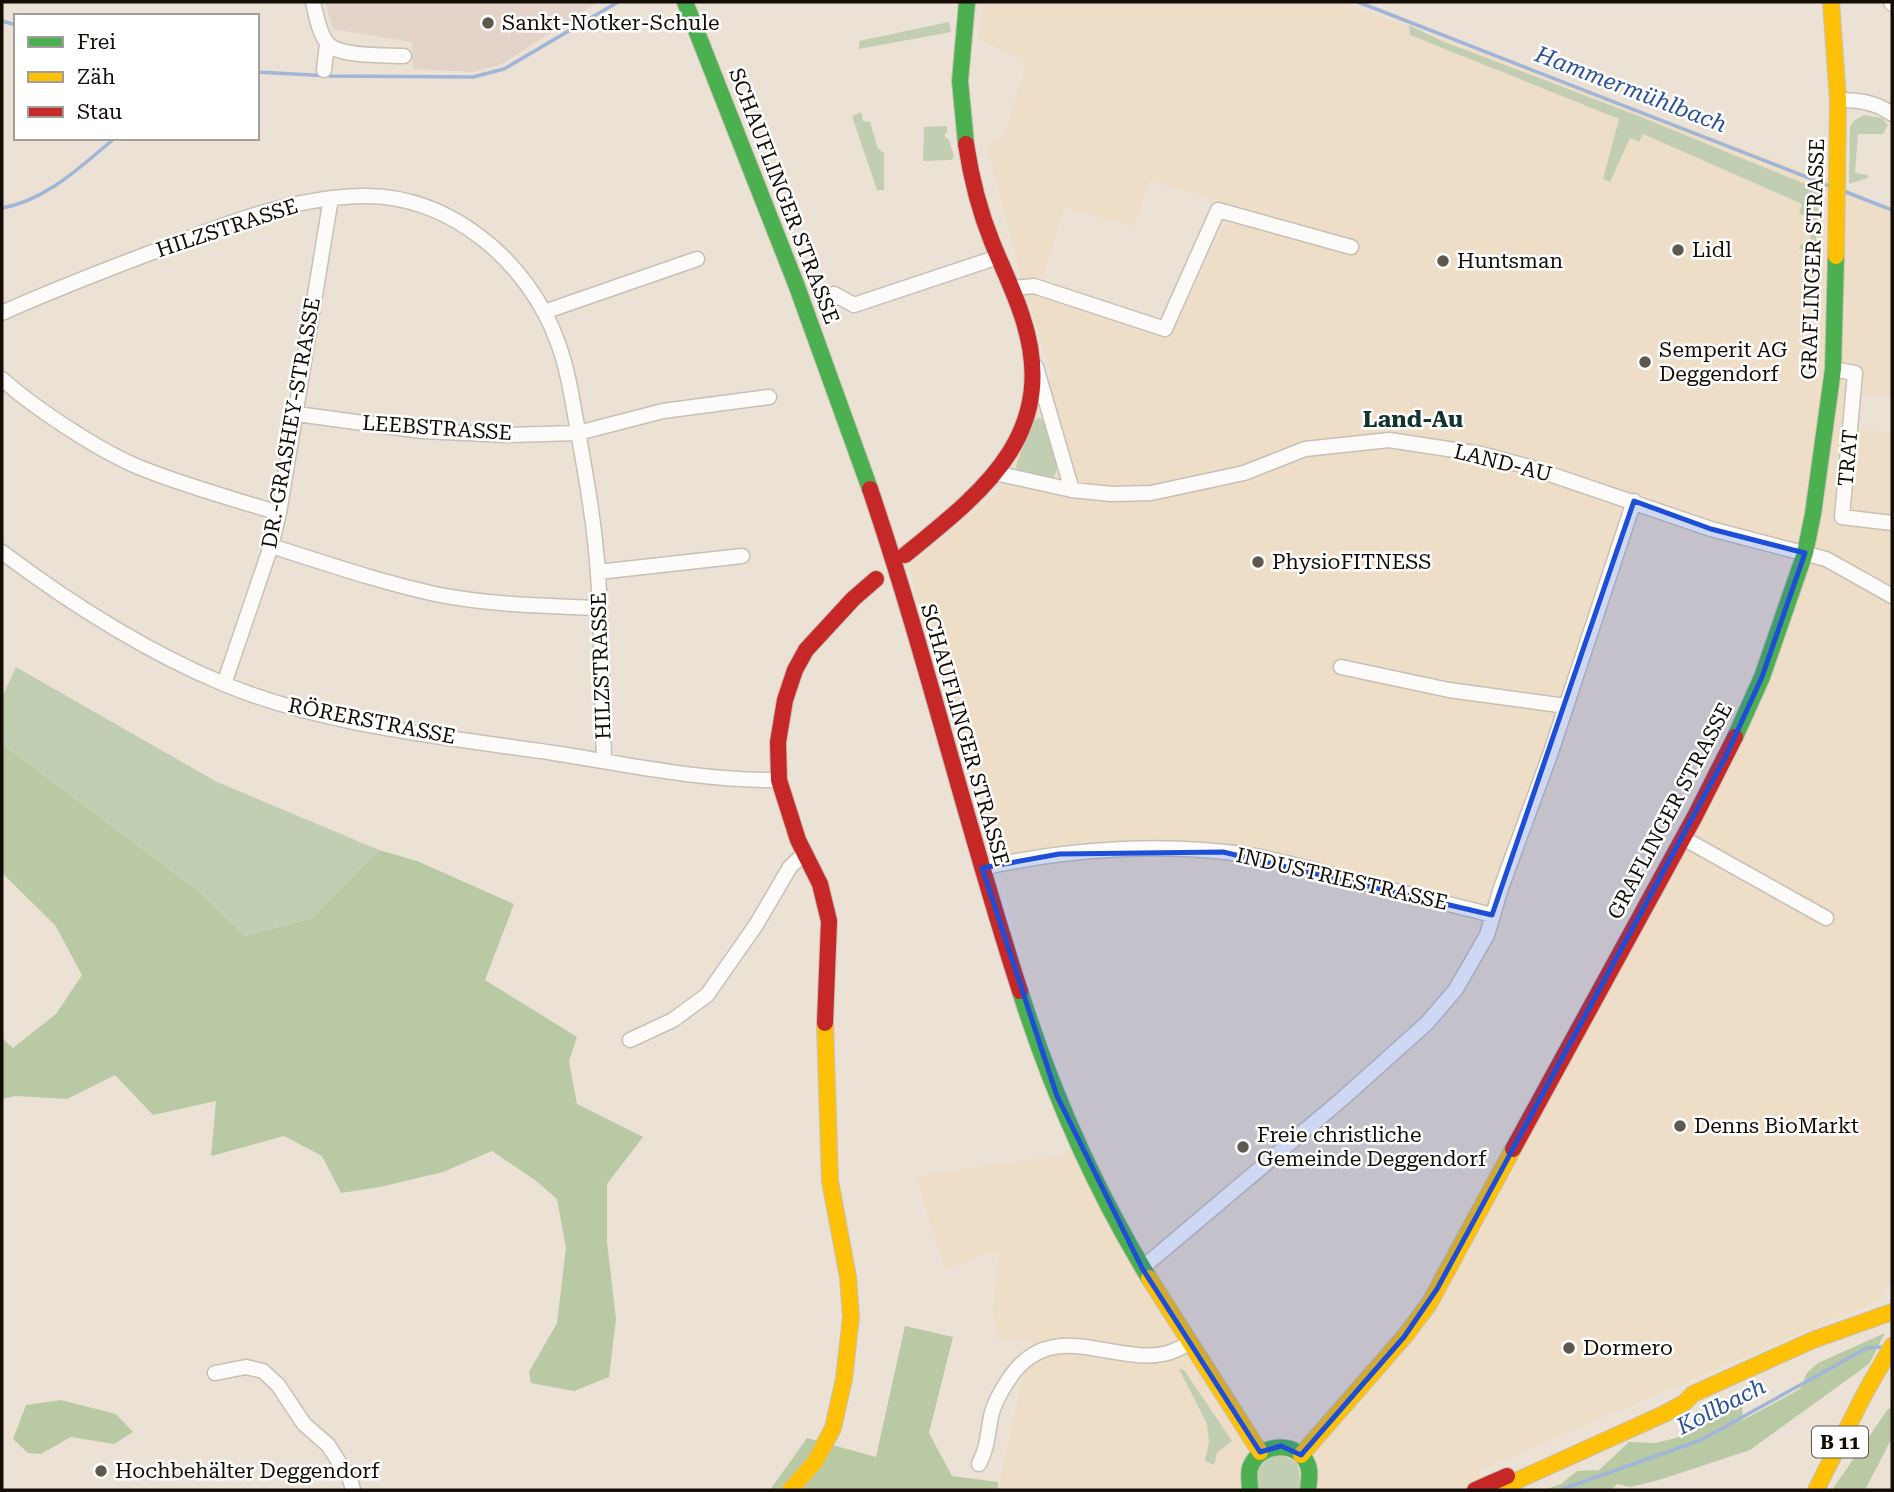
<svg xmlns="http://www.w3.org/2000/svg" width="1894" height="1492" viewBox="0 0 1894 1492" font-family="'Roboto Serif',serif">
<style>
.built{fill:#eedec8;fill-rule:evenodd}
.education{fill:#e4d3c9}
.green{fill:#c2ceb1}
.forest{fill:#b9c9a4}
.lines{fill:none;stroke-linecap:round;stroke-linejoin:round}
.stream{stroke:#a1b5d9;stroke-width:3.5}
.street-casing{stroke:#c7c0b6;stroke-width:17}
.fast-casing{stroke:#c7c0b6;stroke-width:18}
.slow-casing{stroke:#c7c0b6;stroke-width:18}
.jam-casing{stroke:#c7c0b6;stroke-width:18}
.street{stroke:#fcfbf9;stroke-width:14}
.fast{stroke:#4caf50;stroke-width:16}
.slow{stroke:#ffc107;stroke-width:16}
.jam{stroke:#c62828;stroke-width:16}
.marked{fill:#1d4ed8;fill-opacity:0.2;stroke:#1d4ed8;stroke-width:5;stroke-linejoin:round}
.poi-dot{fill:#5f584e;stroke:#fff;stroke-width:2.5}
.labels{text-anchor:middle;stroke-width:5;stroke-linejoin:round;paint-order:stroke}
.shield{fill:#fff;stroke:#5a5651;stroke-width:2}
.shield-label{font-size:19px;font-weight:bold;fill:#130d06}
.poi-label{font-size:21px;fill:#130d06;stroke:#fff;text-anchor:start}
.street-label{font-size:21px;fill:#130d06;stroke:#fff}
.water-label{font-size:23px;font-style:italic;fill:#2c5398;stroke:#fff}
.neighbourhood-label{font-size:23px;font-weight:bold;fill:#11322d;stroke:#fff}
</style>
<rect width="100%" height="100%" fill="#ebe2d5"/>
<path class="built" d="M984,2H1341L1823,177L1892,211V396L1862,394L1859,429L1892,433V1280L1881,1299L1480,1470L1481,1490H998L1031,1341L999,1340L993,1312L999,1250L945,1269L916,1176L1060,1156L1085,1138L1028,985L995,850L908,566L1002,489L1051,373L1021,276L987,146L1005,134L1027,61L978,39ZM1149,180L1256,212L1223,227L1172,334L1024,277H1043L1064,207L1134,227Z"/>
<path class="education" d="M325,2H598L502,64L473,72L413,69L412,42L333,29Z"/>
<path class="green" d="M949,22L951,32L859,49V41Z
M1409,25L1442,41L1636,115L1820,190L1821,203L1814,252L1799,249L1801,244L1810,242L1813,218L1799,214L1802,204L1643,134L1639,142L1630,138L1610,182L1603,179L1619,119L1410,35Z
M861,112L863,121L870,122L878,149L884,153V190H877L852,116Z
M1864,115L1882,118L1888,125L1883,134H1858L1855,173L1868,175V178L1851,183H1849L1850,126L1855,120Z
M947,126V133H945V137L949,140L954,157L951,160L923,161L924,127Z
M1040,418L1044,422C1049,439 1066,467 1051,480L1020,474L1016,466L1033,420Z
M16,667L217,782L379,850L312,918L245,936L202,894L2,744V697Z
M1179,1369L1184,1370L1232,1441L1217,1453L1214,1465L1205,1461L1209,1442L1207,1424Z
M1277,1456C1301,1458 1301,1470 1299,1490H1257C1257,1472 1257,1460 1277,1456Z"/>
<path class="forest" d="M2,744L202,894L245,936L312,918L379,850L417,861L514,904L485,980L577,1037L569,1061L577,1104L643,1137L607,1184V1242L616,1319L609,1377L574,1391L531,1383L529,1372L557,1323L566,1248L557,1199L535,1180L492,1151L443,1172L380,1187L341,1193L322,1156L284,1136L211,1156L216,1101L153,1115L115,1075L67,1099L15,1096L2,1099V1038L13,1048L56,1014L82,975L55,925L2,873Z
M905,1326L953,1337L929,1433L952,1476L998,1482V1490H770L807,1438L876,1457Z
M1885,1333L1869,1364L1750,1450L1659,1480L1630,1487L1617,1484L1611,1490H1544L1561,1484L1577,1471L1599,1470L1629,1442L1656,1443L1687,1435L1697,1413L1741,1392L1743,1420L1800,1389L1807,1373L1818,1363Z
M61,1400L116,1414L133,1432L114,1444L71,1437L41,1454L28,1453L13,1439L26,1405Z
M1892,1407V1438L1865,1490H1832L1888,1409Z"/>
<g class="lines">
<path class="stream" d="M1358,2L1832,187
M2,21L16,25
M257,72L330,76L473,77L504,69L618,2
M1846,192L1892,210
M2,208C47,200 81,166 115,138
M1560,1490L1701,1440L1867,1348L1882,1347"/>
<defs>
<path id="street" d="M313,2C316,14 319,34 328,44C340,57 386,55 404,56
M1891,2L1892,4
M324,70L327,44
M1838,100C1858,100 1876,102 1892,114
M1013,288L1034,286L1165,329L1218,210L1351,247
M834,294L854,305L998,257
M544,312L697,259
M2,313C50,291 100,272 150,253C219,227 286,198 361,196C449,193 529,262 558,343C569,373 573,405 579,437C587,482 595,528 598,574C602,637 602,699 604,761
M1036,367L1072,490
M1833,369L1855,373L1842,517L1892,523
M2,379C34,408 101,452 141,468C186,486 233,499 279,513
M297,414L422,431L508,435L578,433L663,411L769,397
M995,473L1072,490L1112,494L1151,493L1244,473L1305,449L1389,440L1481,454L1526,466L1711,529L1826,559L1892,596
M271,546C325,563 380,582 435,594C489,605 545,606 600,608
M2,552C71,604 143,650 224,684C325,726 446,737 554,753C628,765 704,781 779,780
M598,572L742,556
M1341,667L1449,690L1566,706
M224,684L271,546L279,513L331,198
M1683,838L1826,918
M982,868C1065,849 1163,842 1248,855C1286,861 1324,873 1362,883C1405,893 1449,904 1492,915
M630,1040L673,1020L707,995L756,925L790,867L805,853
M1142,1268L1341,1100L1427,1023L1456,989L1487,935L1501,888L1551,752L1634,501
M215,1373L246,1367L263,1371L278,1385L304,1424L328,1445L350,1479L353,1490
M979,1464C989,1444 987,1433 992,1412C995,1402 1003,1388 1009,1379C1057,1305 1133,1384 1188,1343"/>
<path id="fast" d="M685,2L796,284L870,489
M966,144L960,81L967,2
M1735,737L1762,677L1805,553L1813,514L1833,369L1836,256
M1020,991C1052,1092 1094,1188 1149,1278
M1250,1490C1250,1483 1248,1475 1250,1468C1257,1446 1289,1440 1304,1458C1312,1468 1309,1479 1308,1490"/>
<path id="slow" d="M1831,2L1838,100L1836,256
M1149,1278L1260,1452
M1301,1455L1404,1337L1429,1304L1513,1149
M790,1490L815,1462L833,1428L844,1379L851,1317L848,1277L830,1181L825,1023
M1496,1490L1664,1414L1684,1403L1693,1394L1813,1340L1892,1312
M1816,1490L1865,1393L1892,1346"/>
<path id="jam" d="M870,489C926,654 966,825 1020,991
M905,555C985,490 1061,432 1022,316C1014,291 1002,267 992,242C979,210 971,177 966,144
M825,1023L829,921L820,884L798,840L779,780L778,742L785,700L795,670L806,650L853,599L876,579
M1513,1149L1695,816L1735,737
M1475,1490L1507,1476"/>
</defs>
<use href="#street" class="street-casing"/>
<use href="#fast" class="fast-casing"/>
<use href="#slow" class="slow-casing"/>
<use href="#jam" class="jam-casing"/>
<use href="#street" class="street"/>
<use href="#fast" class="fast"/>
<use href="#slow" class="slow"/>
<use href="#jam" class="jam"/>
</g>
<path class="marked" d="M1634,501L1711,529L1805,553L1762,677L1726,756L1437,1289L1404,1337L1301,1455L1281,1446L1260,1452L1142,1268L1057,1096L982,868L1059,854L1223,852L1492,915Z"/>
<g class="poi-dot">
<circle cx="488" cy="23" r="7"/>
<circle cx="1678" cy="250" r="7"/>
<circle cx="1443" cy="261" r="7"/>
<circle cx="1645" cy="362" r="7"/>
<circle cx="1258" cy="562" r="7"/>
<circle cx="1680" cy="1126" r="7"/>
<circle cx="1243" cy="1147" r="7"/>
<circle cx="1569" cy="1348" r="7"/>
<circle cx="101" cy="1471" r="7"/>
</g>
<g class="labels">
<rect class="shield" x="1812" y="1426.5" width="56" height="31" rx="5"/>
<g class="shield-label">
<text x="1840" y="1449">B 11</text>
</g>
<g class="poi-label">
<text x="502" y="30">Sankt-Notker-Schule</text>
<text x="1692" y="257">Lidl</text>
<text x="1457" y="268">Huntsman</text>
<text x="1659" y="357">Semperit AG<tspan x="1659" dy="24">Deggendorf</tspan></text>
<text x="1272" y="569">PhysioFITNESS</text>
<text x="1694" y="1133">Denns BioMarkt</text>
<text x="1257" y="1142">Freie christliche<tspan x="1257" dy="24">Gemeinde Deggendorf</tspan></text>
<text x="1583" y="1355">Dormero</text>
<text x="115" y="1478">Hochbehälter Deggendorf</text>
</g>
<g class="street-label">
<text transform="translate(784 196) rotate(69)" y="7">SCHAUFLINGER STRASSE</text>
<text transform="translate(227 228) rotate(-18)" y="7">HILZSTRASSE</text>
<text transform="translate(1813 259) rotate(-88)" y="7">GRAFLINGER STRASSE</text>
<text transform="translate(291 423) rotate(-80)" y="7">DR.-GRASHEY-STRASSE</text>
<text transform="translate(437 428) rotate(4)" y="7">LEEBSTRASSE</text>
<text transform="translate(1848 458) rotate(-85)" y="7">TRAT</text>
<text transform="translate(1503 463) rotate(14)" y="7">LAND-AU</text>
<text transform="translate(601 666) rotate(-92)" y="7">HILZSTRASSE</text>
<text transform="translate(372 721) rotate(11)" y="7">RÖRERSTRASSE</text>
<text transform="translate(965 735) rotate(74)" y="7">SCHAUFLINGER STRASSE</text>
<text transform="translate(1670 811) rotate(-62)" y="7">GRAFLINGER STRASSE</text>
<text transform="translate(1342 879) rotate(13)" y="7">INDUSTRIESTRASSE</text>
</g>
<g class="water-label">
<text transform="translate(1631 89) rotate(21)" y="8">Hammermühlbach</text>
<text transform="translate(1721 1406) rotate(-27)" y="8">Kollbach</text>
</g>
<g class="neighbourhood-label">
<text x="1413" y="427">Land-Au</text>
</g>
</g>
<rect width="1894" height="1492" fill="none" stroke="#130d06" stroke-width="7"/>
<rect x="14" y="14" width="245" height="126" fill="#ffffff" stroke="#a19e9b" stroke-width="2"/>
<rect x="28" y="37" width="35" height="10" fill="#4caf50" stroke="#a19e9b" stroke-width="2"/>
<text x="77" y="49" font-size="21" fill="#130d06">Frei</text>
<rect x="28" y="72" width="35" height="10" fill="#ffc107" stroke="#a19e9b" stroke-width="2"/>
<text x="77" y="84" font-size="21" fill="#130d06">Zäh</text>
<rect x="28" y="107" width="35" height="10" fill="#c62828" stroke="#a19e9b" stroke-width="2"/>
<text x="77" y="119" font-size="21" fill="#130d06">Stau</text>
</svg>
